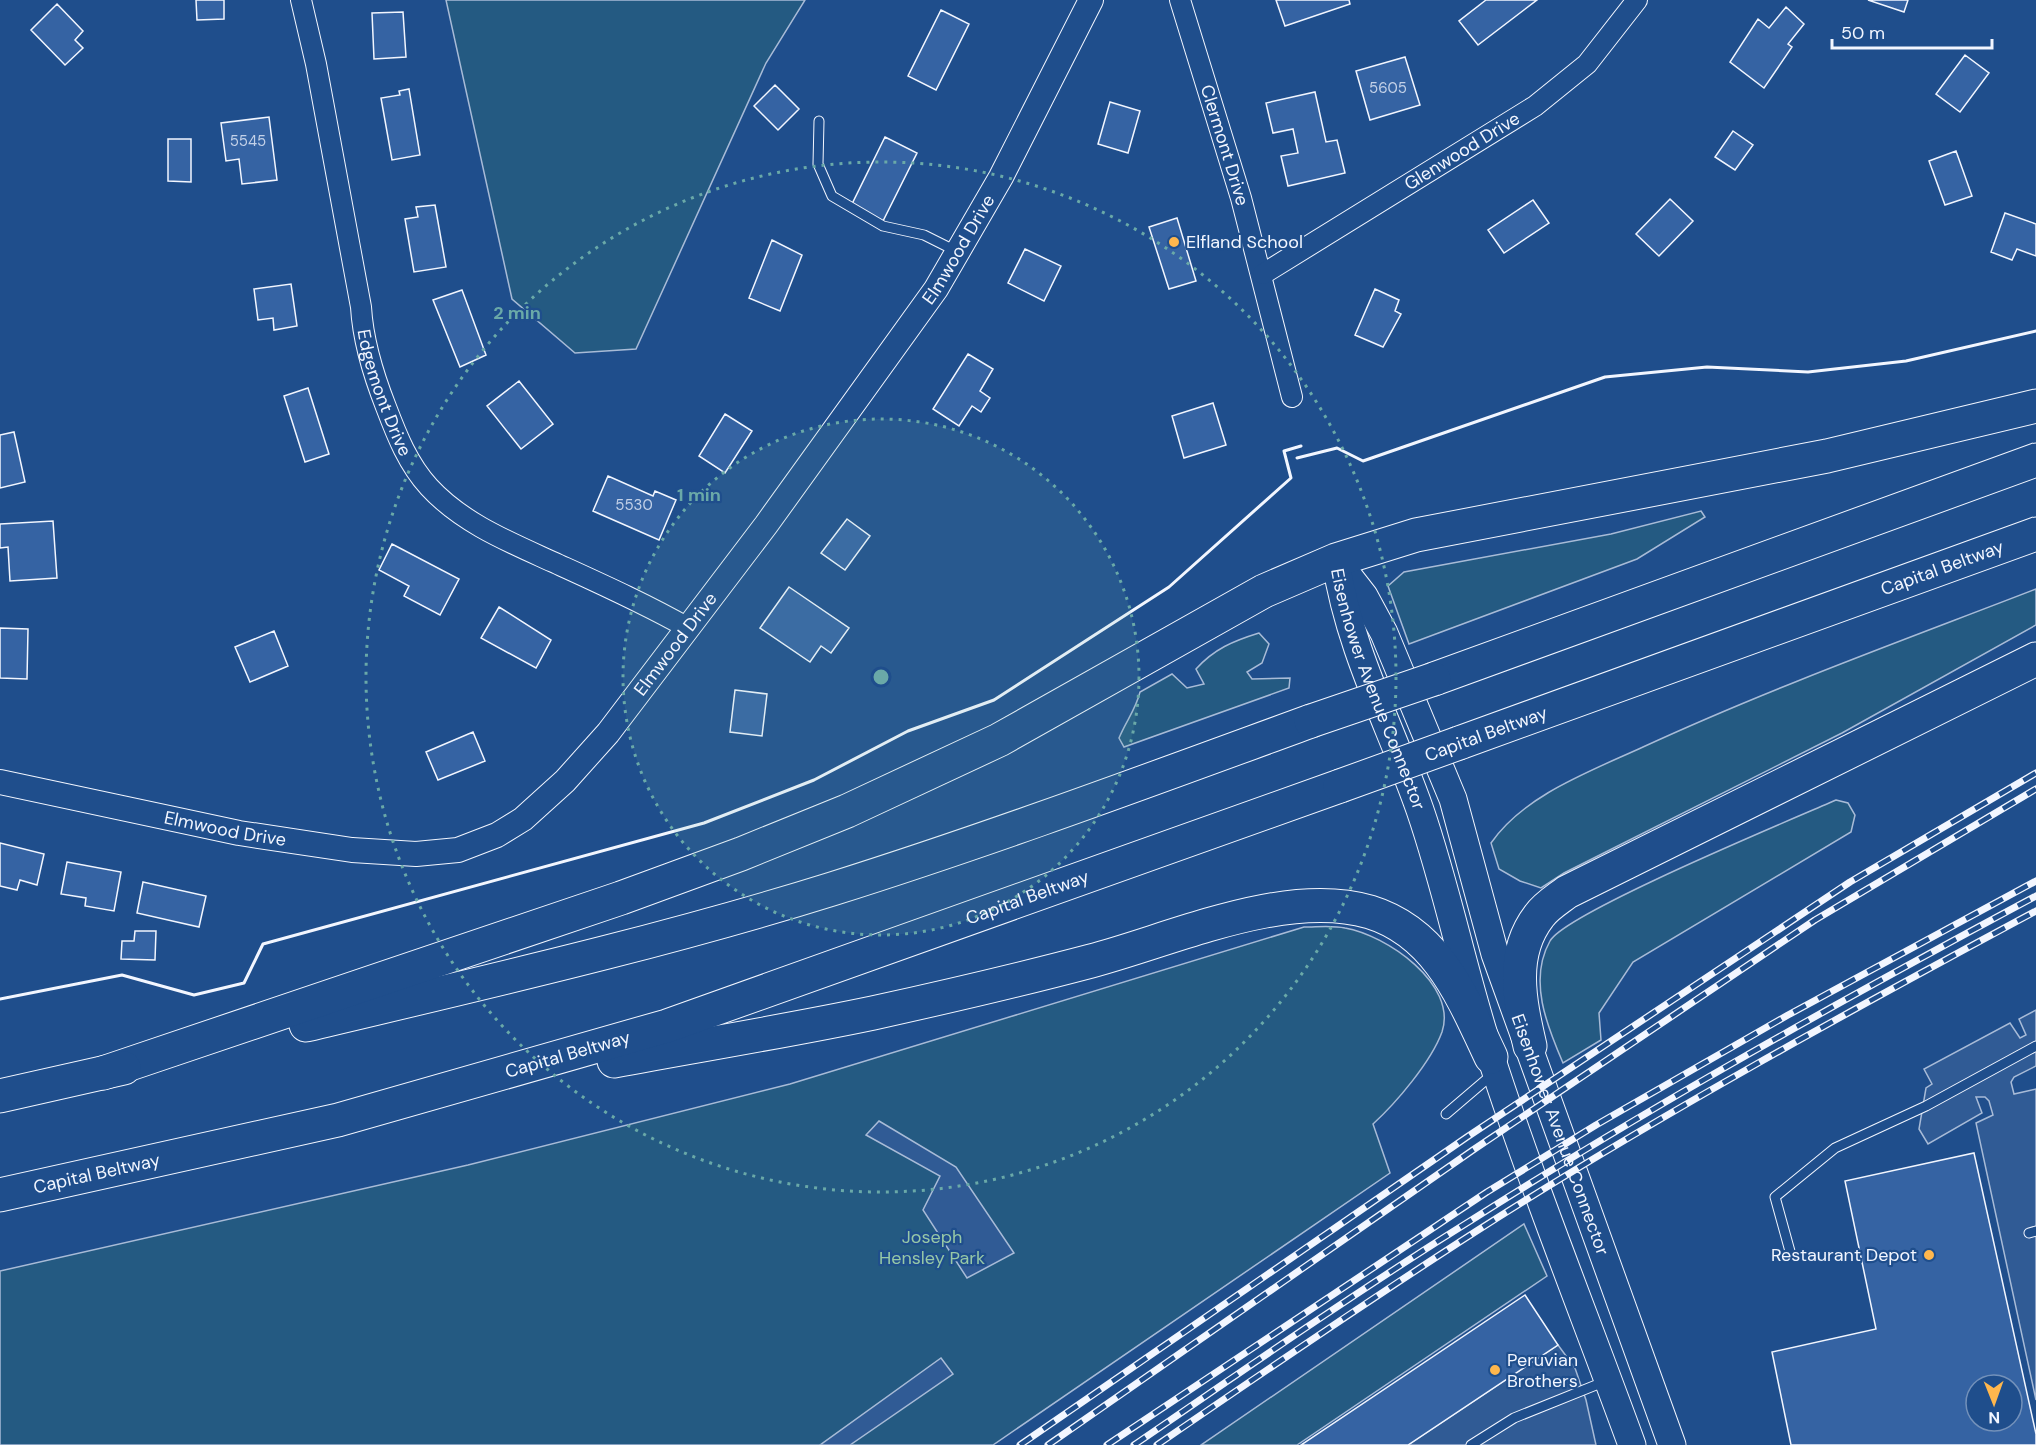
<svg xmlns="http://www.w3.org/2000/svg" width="2036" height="1445" viewBox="0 0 2036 1445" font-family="'DM Sans',sans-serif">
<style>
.green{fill:#245a82;stroke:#a8bbd7;stroke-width:1.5}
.parking{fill:#305b95;stroke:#a8bbd7;stroke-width:1.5}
.building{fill:#3563a3;stroke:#f2f6ff;stroke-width:1.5;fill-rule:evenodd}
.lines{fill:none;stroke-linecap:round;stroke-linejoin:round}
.service-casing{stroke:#f2f6ff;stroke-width:11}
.minor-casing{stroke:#f2f6ff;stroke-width:22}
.tertiary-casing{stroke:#f2f6ff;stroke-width:26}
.secondary-casing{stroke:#f2f6ff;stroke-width:29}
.motorway-casing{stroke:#f2f6ff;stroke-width:35}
.service{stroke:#1f4e8c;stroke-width:9}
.minor{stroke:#1f4e8c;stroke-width:20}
.tertiary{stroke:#1f4e8c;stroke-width:24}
.secondary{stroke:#1f4e8c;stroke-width:27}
.motorway{stroke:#1f4e8c;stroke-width:33}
.rail-casing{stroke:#f2f6ff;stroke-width:7}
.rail{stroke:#1f4e8c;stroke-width:4.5;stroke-dasharray:14;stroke-linecap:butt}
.motorway-bridge-casing{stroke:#f2f6ff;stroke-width:35;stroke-linecap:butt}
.motorway-bridge{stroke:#1f4e8c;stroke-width:33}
.wall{stroke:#f2f6ff;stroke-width:3}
.ring{fill:none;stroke:#6aa9a8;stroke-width:3;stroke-dasharray:3 6}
.poi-dot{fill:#ffb74d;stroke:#1f4e8c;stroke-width:2}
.labels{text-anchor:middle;stroke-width:4.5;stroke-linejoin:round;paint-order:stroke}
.number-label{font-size:15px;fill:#c3d1e8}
.street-label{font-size:18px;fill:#f2f6ff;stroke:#1f4e8c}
.poi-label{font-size:18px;fill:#f2f6ff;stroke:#1f4e8c;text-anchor:start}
.park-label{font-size:18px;fill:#97c8a6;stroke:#1f4e8c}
.centre{fill:#6aa9a8;stroke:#1f4e8c;stroke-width:3}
.ring-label{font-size:18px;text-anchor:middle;font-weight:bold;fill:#6aa9a8;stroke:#1f4e8c;stroke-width:4.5;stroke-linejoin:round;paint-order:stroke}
</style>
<rect width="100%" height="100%" fill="#1f4e8c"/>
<path class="green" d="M446,0H805L766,63L636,349L575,353L512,299Z
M1701,511L1705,517L1637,559L1409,644L1388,586L1404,572L1611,534Z
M2036,589V625L1842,733L1564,873L1541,888L1520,881L1499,869L1491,843C1524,795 1591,771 1643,747C1771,688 1904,640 2036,589Z
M1259,633L1269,644L1262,663L1247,672L1252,679L1290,678L1289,688L1124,747L1119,738C1126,721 1136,709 1140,692L1172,674L1187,688L1204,684L1196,669C1214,649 1233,641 1259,633Z
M1836,800L1848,803L1855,815L1851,832L1633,962L1599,1013L1601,1040L1563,1063C1547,1026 1528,980 1550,941C1565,913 1793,819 1836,800Z
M1304,927C1317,927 1332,925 1345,928C1386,935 1458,984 1442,1032C1431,1062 1396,1103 1373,1124L1390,1173L993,1445H0V1271L468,1165L790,1084Z
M1524,1224L1547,1276L1297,1445H1201Z"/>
<path class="parking" d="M2036,1010V1066L2014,1077L2011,1082L2014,1094L2036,1089V1400L1976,1123L1993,1115L1989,1101L1985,1097H1976L1982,1113L1928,1144L1919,1129L1926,1088L1932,1084L1924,1069L2010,1023L2020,1038L2026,1035L2019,1019Z
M879,1121L956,1167L1014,1253L967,1278L923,1210L940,1176L866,1135Z
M1558,1345L1575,1368L1586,1400L1596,1445H1408Z
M941,1358L953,1374L850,1445H820Z"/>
<path class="building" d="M196,0H224V19L197,20Z
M1276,0H1349L1350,4L1285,26Z
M1486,0H1537L1478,45L1459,21Z
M1868,0H1908L1904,12Z
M57,4L83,31L75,40L83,48L65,65L31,30Z
M1786,7L1804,24L1788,44L1792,47L1764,88L1730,62L1758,19L1769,28Z
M941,10L969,24L936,90L908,76Z
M403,12L406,57L374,59L372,13Z
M1965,55L1989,73L1960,112L1936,94Z
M1405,57L1420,105L1370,120L1356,71Z
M775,85L799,109L778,130L754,106Z
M409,89L420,155L392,160L381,98L400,95L399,91Z
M1315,92L1326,142L1337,140L1345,173L1288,186L1281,156L1298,153L1293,129L1273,133L1266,103Z
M1110,102L1140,111L1128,153L1098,144Z
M269,117L277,180L242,184L239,159L226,161L221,123Z
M1733,131L1753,145L1735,170L1715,157Z
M885,137L917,153L883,221L851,206Z
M168,139H191V182L168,181Z
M1956,151L1972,196L1945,205L1929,161Z
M1670,199L1693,221L1659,256L1636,234Z
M1533,200L1549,223L1504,253L1488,230Z
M435,205L446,267L414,272L405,219L418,217L416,207Z
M2005,213L2036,224V256L2017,249L2012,260L1991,252Z
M1177,218L1196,281L1169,289L1149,227Z
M772,240L802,255L780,311L749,298Z
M1025,249L1061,266L1044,301L1008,283Z
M291,284L297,326L274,330L273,318L258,320L254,289Z
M1375,289L1399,300L1395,311L1401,314L1383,347L1355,335Z
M462,290L486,355L460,367L433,300Z
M968,354L993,369L980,391L990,398L981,412L972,406L959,426L933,409Z
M519,381L553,424L521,449L487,406Z
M308,388L329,454L305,462L284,396Z
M1213,403L1226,445L1184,458L1172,416Z
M725,414L752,431L725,473L699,456Z
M14,432L25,482L0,488V435Z
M608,476L653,496L655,491L676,500L659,540L593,511Z
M847,519L870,536L845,570L821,553Z
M53,521L57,578L10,581L8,547L0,548V524Z
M392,544L459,579L440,615L404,596L409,586L379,570Z
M789,587L849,628L831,653L821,646L810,662L760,628Z
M499,607L551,640L536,668L481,638Z
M0,628L28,629L27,679L0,678Z
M274,631L288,666L250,682L235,647Z
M735,690L767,694L762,736L730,732Z
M473,732L485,761L438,780L426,752Z
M0,843L44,854L37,885L20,880L17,890L0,886Z
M67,862L121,872L114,911L85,906L86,898L61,894Z
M143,882L206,896L199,927L137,913Z
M135,931H156L155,960L121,959L122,941H134Z
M1974,1153L2036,1434V1445H1791L1772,1352L1876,1329L1845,1181ZM1976,1385H2012V1421H1976Z
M1525,1295L1558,1345L1408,1445H1301Z"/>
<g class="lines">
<defs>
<path id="service" d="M819,121L818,164L832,196L883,226L924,235L956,251
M1446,1114L1494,1073
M2029,1233L2036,1231
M1791,1255L1775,1197L1835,1148L1926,1106L2036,1046
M1471,1445L1514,1418L1606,1381"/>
<g id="minor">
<path id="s1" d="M301,0L316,64L361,307C363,342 373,374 386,407C397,436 408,464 429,487C462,523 509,542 553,562C599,583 644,603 688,628"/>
<path id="s2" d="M1180,0L1241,198L1292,397"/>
<path id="s3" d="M1263,274L1535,106L1587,64L1637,0"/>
</g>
<g id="tertiary">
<path id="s4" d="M0,782L239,833L352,850L416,854L458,850L497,835L523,819L565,781L608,733L766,525L936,289L1001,177L1091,0"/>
</g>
<g id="secondary">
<path id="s5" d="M1336,560L1364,596L1384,633L1453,799L1495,954L1672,1445"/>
<path id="s6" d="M1336,562C1349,649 1391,727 1420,810C1448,891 1464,976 1491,1057C1533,1187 1585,1316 1632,1445"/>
</g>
<g id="motorway">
<path d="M1434,679L2036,460"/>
<path id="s7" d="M1459,743L2036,534"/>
<path d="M306,1025C482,983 659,943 832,889C994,838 1152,779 1311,721"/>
<path d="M1530,1046C1520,1002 1509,955 1539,916C1546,906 1558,899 1567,892L2036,659"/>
<path d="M614,1061C700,1045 787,1031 873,1013C946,997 1019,980 1091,961C1174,939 1286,887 1370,912C1438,933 1463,998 1491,1057"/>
<path d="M103,1073L621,898L741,854L847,811L999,740L1264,591L1336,560L1416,535L1827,456L2036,406"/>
<path d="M0,1096L124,1068"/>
<path id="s8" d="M0,1195L338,1120L667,1026L1340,786"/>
</g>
</defs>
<use href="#service" class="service-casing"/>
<use href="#minor" class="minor-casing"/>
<use href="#tertiary" class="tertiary-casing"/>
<use href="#secondary" class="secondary-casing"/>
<use href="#motorway" class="motorway-casing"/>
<use href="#service" class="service"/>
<use href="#minor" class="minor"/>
<use href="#tertiary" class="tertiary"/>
<use href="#secondary" class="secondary"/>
<use href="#motorway" class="motorway"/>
<defs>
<path id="rail" d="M1020,1445L1467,1137L1850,882L2036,773
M1048,1445L1473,1150L1815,920L2036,789
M1107,1445L1487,1192L1596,1125L1788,1015L2036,881
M1134,1445C1245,1369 1356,1292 1470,1221C1654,1104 1844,999 2036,896
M1157,1445C1262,1373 1368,1301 1475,1232C1657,1116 1846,1013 2036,911"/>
</defs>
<use href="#rail" class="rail-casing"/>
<use href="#rail" class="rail"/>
<defs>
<path id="motorway-bridge" d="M1311,721L1434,679
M1340,786L1459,743"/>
</defs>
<use href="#motorway-bridge" class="motorway-bridge-casing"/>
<use href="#motorway-bridge" class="motorway-bridge"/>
<path class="wall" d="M1297,458L1337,448L1363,461L1605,377L1707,367L1808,372L1906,361L2036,331
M0,999L122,975L194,995L244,983L263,944L704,823L814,780L908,731L994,700L1169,587L1291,478L1284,451L1301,446"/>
</g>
<circle cx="881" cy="677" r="258" fill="#6aa9a8" fill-opacity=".12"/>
<g class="ring">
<circle cx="881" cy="677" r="258"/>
<circle cx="881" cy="677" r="515"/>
</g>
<g class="poi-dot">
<circle cx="1174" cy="242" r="6"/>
<circle cx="1929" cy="1255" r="6"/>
<circle cx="1495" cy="1370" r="6"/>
</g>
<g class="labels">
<g class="number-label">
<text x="1388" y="93">5605</text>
<text x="248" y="146">5545</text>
<text x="634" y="510">5530</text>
</g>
<g class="street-label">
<text dy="6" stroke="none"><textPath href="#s2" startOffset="152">Clermont Drive</textPath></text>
<text dy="6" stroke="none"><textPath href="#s3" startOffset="234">Glenwood Drive</textPath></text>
<text dy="6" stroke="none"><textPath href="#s4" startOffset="1256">Elmwood Drive</textPath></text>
<text dy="6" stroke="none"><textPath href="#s1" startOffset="402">Edgemont Drive</textPath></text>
<text dy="6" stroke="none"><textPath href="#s7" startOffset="514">Capital Beltway</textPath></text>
<text dy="6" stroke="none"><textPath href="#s4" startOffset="770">Elmwood Drive</textPath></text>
<text dy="6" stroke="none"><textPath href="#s6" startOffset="134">Eisenhower Avenue Connector</textPath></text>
<text transform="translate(1486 734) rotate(-20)" y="6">Capital Beltway</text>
<text dy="6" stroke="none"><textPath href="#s4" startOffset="230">Elmwood Drive</textPath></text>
<text dy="6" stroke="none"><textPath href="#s8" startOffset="1071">Capital Beltway</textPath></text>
<text dy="6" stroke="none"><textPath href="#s8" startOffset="585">Capital Beltway</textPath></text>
<text dy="6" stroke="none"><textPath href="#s5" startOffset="620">Eisenhower Avenue Connector</textPath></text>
<text dy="6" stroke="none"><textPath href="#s8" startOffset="99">Capital Beltway</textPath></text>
</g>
<g class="poi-label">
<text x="1186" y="248">Elfland School</text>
<text x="1917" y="1261" text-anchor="end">Restaurant Depot</text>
<text x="1507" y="1366">Peruvian<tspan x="1507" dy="21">Brothers</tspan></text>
</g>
<g class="park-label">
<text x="932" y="1243">Joseph<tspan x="932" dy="21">Hensley Park</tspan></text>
</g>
</g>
<circle cx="881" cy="677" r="9" class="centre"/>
<g class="ring-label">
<text x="517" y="319">2 min</text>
<text x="699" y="501">1 min</text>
</g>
<g transform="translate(1994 1403) rotate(179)"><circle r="28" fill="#1f4e8c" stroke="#7391ba" stroke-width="1.5"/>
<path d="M0-4.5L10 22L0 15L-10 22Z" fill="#ffb74d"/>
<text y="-9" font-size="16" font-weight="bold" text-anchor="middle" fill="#f2f6ff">N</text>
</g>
<path d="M1832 39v9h160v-9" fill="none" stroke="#f2f6ff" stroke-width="3"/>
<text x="1841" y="39" font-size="18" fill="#f2f6ff" stroke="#1f4e8c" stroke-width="4.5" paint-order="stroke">50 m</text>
</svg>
